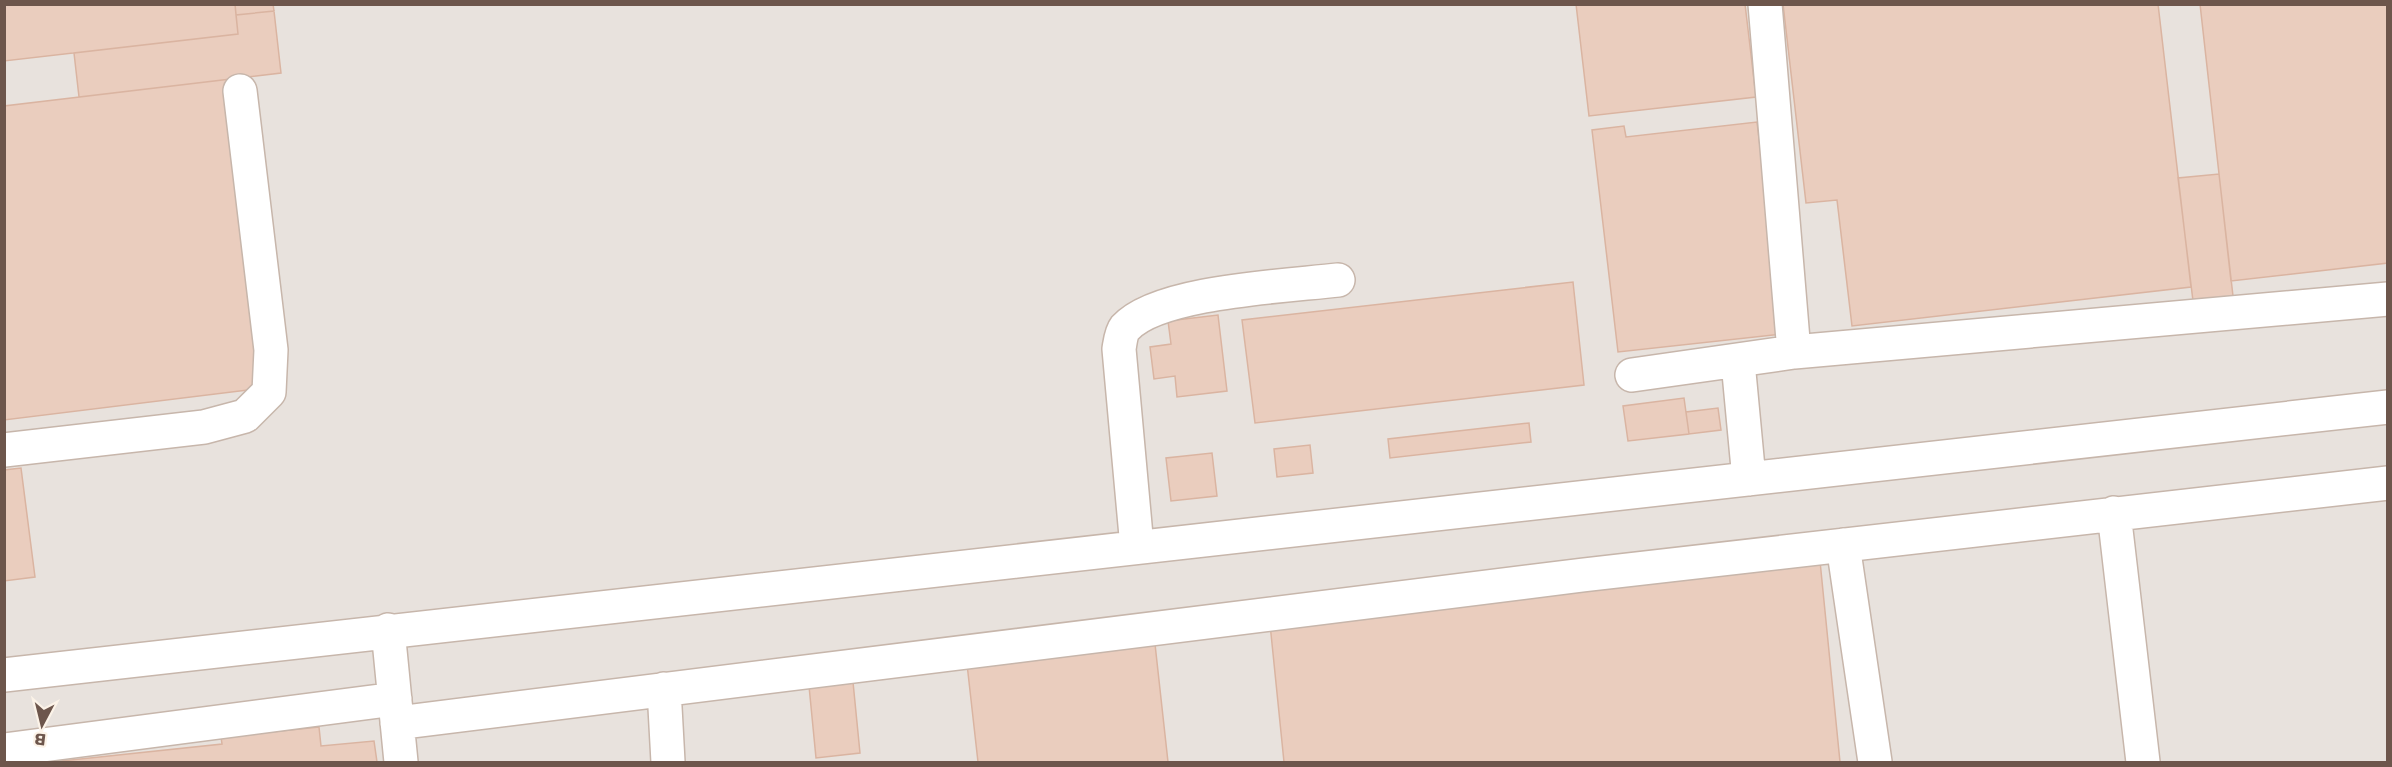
<svg xmlns="http://www.w3.org/2000/svg" width="2392" height="767" viewBox="0 0 2392 767" font-family="Rubik,sans-serif">
<style>
.industrial{fill:#e8e2dd}
.building{fill:#eacdbe;stroke:#dab4a1;stroke-width:1.5}
.lines{fill:none;stroke-linecap:round;stroke-linejoin:round}
.minor-casing{stroke:#c7b6ab;stroke-width:36}
.minor{stroke:#fff;stroke-width:33}
</style>
<rect width="100%" height="100%" fill="#f8efe3"/>
<path class="industrial" d="M5,5H2387V762H5Z"/>
<path class="building" d="M4,4H235L238,34L4,61Z
M235,4H273L274,11L236,15Z
M1576,4H1745L1756,97L1589,116Z
M1783,4H2158L2191,287L1852,326L1837,200L1806,203Z
M2200,4H2388V263L2231,281Z
M274,11L281,73L79,97L74,53L238,34L236,15Z
M231,79L264,388L4,420V106Z
M1757,122L1783,334L1618,352L1592,130L1624,126L1626,137Z
M2219,174L2233,296L2193,301L2178,178Z
M1573,282L1584,385L1255,423L1242,320Z
M1218,315L1227,391L1177,397L1175,376L1154,379L1150,347L1171,344L1168,321Z
M1684,398L1689,434L1628,441L1623,406Z
M1718,408L1721,430L1689,434L1686,412Z
M1529,423L1531,442L1390,458L1388,439Z
M1310,445L1313,473L1277,477L1274,449Z
M1212,453L1217,496L1171,501L1166,458Z
M21,468L35,577L4,581V470Z
M1820,561L1840,762H1284L1269,614Z
M1155,644L1168,762H978L967,664Z
M853,682L860,753L816,758L809,686Z
M319,727L321,746L374,741L377,762H52L222,744L221,737Z"/>
<g class="lines">
<defs>
<path id="minor" d="M1765,4L1794,352
M1738,362L1749,479
M1632,375L1794,352L2388,299
M4,450L204,427L245,416L269,392L271,350L240,91
M2114,513L2143,762
M1843,545L1875,762
M1137,547L1119,349C1120,343 1121,333 1125,328C1158,291 1288,286 1338,280
M388,630L401,762
M4,675L2388,407
M664,689L668,762
M397,723L1583,575L2388,483
M4,750L395,699"/>
</defs>
<use href="#minor" class="minor-casing"/>
<use href="#minor" class="minor"/>
</g>
<rect width="2392" height="767" fill="none" stroke="#6d564c" stroke-width="12"/>
<g transform="translate(42 725) rotate(187)" stroke="#fcf3e8" stroke-width="4.5" paint-order="stroke">
<path d="M0-4.5L10 22L0 15L-10 22Z" fill="#6d564c"/>
<text y="-9" font-size="16" font-weight="bold" text-anchor="middle" fill="#6d564c">B</text>
</g>
</svg>
